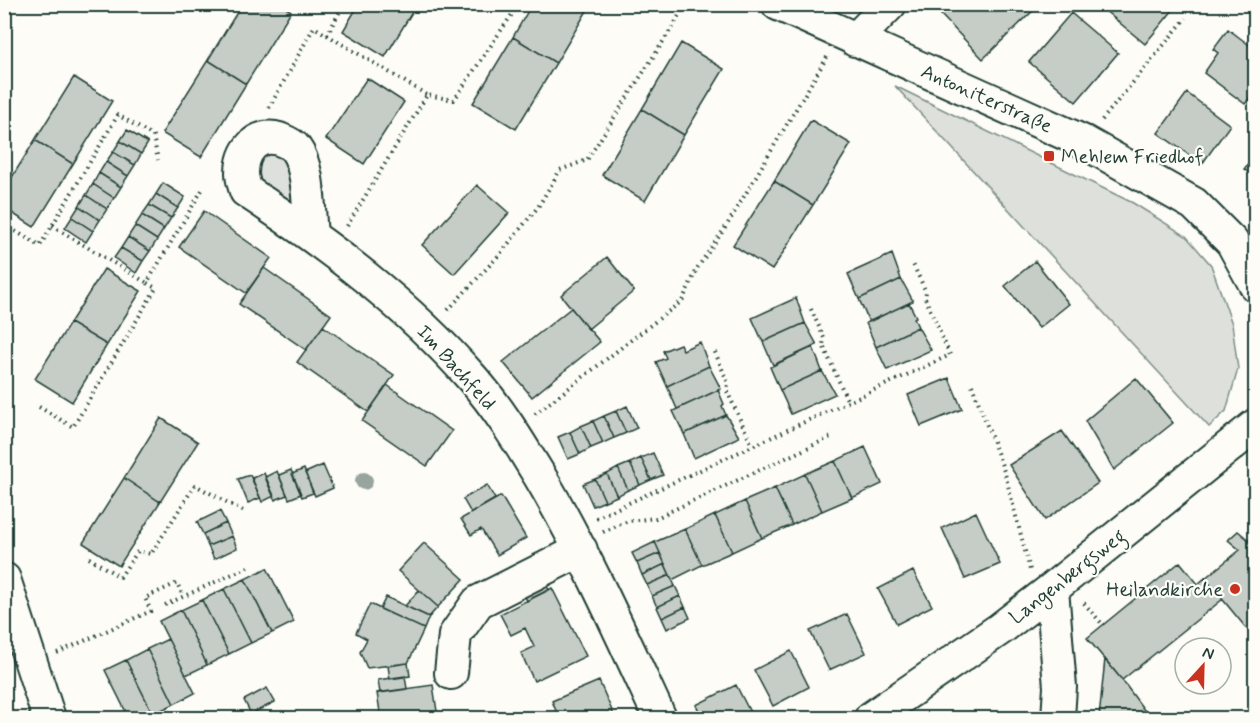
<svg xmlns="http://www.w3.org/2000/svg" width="1260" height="723" viewBox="0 0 1260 723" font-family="Mynerve,sans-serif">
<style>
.green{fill:#dde0db;stroke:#7e8e88;stroke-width:1.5}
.building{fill:#c6cdc7;stroke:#1f3d34;stroke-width:1.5}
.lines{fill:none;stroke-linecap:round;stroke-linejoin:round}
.minor-casing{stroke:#1f3d34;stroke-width:36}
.path{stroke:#1f3d34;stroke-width:4;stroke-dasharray:1.5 4.5;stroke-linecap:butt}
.minor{stroke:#fdfcf7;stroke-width:32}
.tree{fill:#98a59e}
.poi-dot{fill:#c8321e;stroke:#fdfcf7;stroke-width:2}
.labels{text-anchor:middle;stroke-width:4.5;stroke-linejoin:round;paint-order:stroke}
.street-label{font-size:20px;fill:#1f3d34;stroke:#fdfcf7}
.poi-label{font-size:20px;fill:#1f3d34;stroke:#fdfcf7;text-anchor:start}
</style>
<rect width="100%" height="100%" fill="#fdfcf7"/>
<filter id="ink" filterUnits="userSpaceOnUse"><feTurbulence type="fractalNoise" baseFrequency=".0167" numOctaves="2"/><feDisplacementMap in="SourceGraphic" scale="12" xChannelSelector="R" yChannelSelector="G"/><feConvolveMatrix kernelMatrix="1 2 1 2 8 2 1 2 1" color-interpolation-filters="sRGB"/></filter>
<g filter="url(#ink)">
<path class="green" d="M895,86L1133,203L1186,236L1211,265L1232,324L1238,369L1226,411L1209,427Z
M264,150L285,153L300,220L255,185L254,162Z"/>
<path class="building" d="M242,4H280L291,11L246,84L208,60Z
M359,4H417L385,57L343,31Z
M532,4H591L556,63L513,37Z
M951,4H1040L983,59L941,15Z
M1097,4H1178L1145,44Z
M1071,13L1118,53L1076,102L1029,62Z
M1228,29L1256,50V90L1245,104L1204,73L1218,53L1213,49Z
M513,37L556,63L516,129L473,103Z
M681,43L724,69L684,135L642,109Z
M208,60L246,84L201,157L162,133Z
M74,77L112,101L73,164L35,140Z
M367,78L404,102L364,164L326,139Z
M1187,93L1230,125L1202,164L1158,133Z
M642,109L684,135L645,201L602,175Z
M811,120L851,144L813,205L774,181Z
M127,130L148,143L141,154L120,141Z
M35,140L73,164L34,227L4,208V190Z
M120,141L141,154L135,165L113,152Z
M113,152L135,165L128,176L106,162Z
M1256,154V178L1244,169Z
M106,162L128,176L121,187L99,173Z
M99,173L121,187L114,198L93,184Z
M774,181L813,205L772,270L733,245Z
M163,183L185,197L178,208L156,194Z
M93,184L114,198L107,209L86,195Z
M477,185L509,213L454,274L422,245Z
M156,194L178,208L171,218L149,205Z
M86,195L107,209L100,220L79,206Z
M149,205L171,218L164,229L142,215Z
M79,206L100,220L93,231L72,217Z
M204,211L271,258L246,293L179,247Z
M142,215L164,229L157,240L135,226Z
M72,217L93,231L86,242L65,228Z
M135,226L157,240L150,251L128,237Z
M128,237L150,251L143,261L121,248Z
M121,248L143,261L136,273L114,258Z
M892,254L901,279L859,299L848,274Z
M607,257L634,291L588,329L561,295Z
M1035,261L1069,304L1039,328L1005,286Z
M264,268L331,315L306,350L239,304Z
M104,269L141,291L107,345L70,323Z
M901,279L913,301L869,322L859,299Z
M796,298L805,323L763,342L752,318Z
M909,303L916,317L914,318L918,327L876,347L866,323Z
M571,308L600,342L532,397L503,362Z
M70,323L107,345L72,402L35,379Z
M805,323L817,345L773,365L763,342Z
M323,326L394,375L368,412L297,362Z
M918,327L931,350L887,370L876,347Z
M700,342L709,366L667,386L656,362L666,358L663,351L680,344L683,350Z
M813,347L822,371L780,390L770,367Z
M709,366L721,389L677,409L667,386Z
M822,371L835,394L791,414L780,390Z
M949,378L962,409L921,426L908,395Z
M1136,378L1173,423L1114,470L1085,421Z
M387,385L452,431L427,466L362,421Z
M718,390L724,404L722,406L726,415L684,434L673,411Z
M627,406L637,428L626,433L616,411Z
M616,411L626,433L614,438L604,416Z
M726,415L739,437L694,458L684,434Z
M604,416L614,438L603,443L593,421Z
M161,418L198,442L160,502L124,478Z
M593,421L603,443L591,448L581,426Z
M581,426L591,448L580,454L570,432Z
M1062,431L1098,483L1045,520L1009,465Z
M570,432L580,454L568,459L558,437Z
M865,447L882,484L852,498L835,461Z
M653,453L663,475L651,480L641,458Z
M641,458L651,480L640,485L630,463Z
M835,461L852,498L822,511L805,474Z
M630,463L640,485L628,490L618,468Z
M323,465L333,488L315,496L305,473Z
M618,468L628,490L617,496L607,474Z
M304,469L313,493L302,497L292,474Z
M291,470L301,494L289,499L279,475Z
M277,471L287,495L275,500L265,477Z
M264,473L274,496L262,502L252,478Z
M607,474L617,496L605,501L595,479Z
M805,474L822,511L792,525L775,488Z
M250,475L260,498L248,503L238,479Z
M124,478L160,502L119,566L83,543Z
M595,479L605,501L593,506L583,484Z
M487,485L495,499L471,513L463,499Z
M775,488L792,525L762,538L745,501Z
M501,496L526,538L497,555L481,529L471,535L461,519Z
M745,501L762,538L732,552L715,515Z
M220,511L226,523L203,534L197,522Z
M976,512L1000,564L965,579L942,528Z
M715,515L732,552L702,565L685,529Z
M226,523L232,536L208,546L203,534Z
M685,529L702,565L672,580L655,542Z
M1238,531L1256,546V640L1205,578L1240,550L1228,540Z
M232,536L237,548L214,559L208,546Z
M655,542L660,553L637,563L632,553Z
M424,543L464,579L438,607L398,571Z
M660,553L665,564L642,575L637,563Z
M1180,562L1198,584L1205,578L1223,599L1122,680L1087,638Z
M665,564L670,575L647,585L642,575Z
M267,568L294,622L272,633L245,579Z
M913,571L932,606L897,624L878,589Z
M670,575L675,586L652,596L647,585Z
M245,579L272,633L251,643L224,589Z
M543,579L549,590L527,601L522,589Z
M675,586L680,596L657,607L652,596Z
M552,588L586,656L534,681L521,653L534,647L525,628L511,635L500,614Z
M224,589L251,643L229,654L202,600Z
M419,590L438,607L429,617L405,606Z
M680,596L685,607L662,618L657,607Z
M386,597L429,617L424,629L380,609Z
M202,600L229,654L207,665L181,610Z
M370,604L424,629L408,663L367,668L360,652L367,639L356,633Z
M685,607L690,618L667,629L662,618Z
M181,610L207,665L186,675L159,621Z
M847,614L866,653L829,670L810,631Z
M168,639L195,693L174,704L147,649Z
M147,649L174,704L153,714L126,660Z
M791,651L809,687L773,706L754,670Z
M1105,659L1122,680L1150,718H1099Z
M126,660L153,714L144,718H129L105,670Z
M408,663L410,676L390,679L388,666Z
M405,676L407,689L380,693L378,680Z
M599,681L613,713L601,718H559L552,701Z
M433,685L438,718H381L377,693Z
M736,685L753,718H703L696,705Z
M267,688L275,702L251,714L244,700Z"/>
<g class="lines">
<defs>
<path id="minor" d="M778,4L1084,142L1194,204L1232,242L1256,286
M855,40L890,4
M311,234C308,209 310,168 295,148C292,144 284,141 279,139C256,132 242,152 242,173C242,179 244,185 246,191C328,245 407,304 472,378C498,407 519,442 539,475C585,553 622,636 660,718
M4,579L49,718
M1052,589L1060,687L1058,718
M451,673L455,635L478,602L581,550
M871,718L1000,629L1052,589L1256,425"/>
</defs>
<use href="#minor" class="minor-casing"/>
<path class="path" d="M327,35L427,95
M269,108L314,27L327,35L344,4
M1102,120L1186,18
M5,225L40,246L118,115L153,136L158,160
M52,226L147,283
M347,226L427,95L454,100L519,4
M811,309L824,338L823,345L848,402
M448,310L500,254L538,207L560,170L587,160L675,23L685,4
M715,352L728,383L727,391L752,445
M972,385L1005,474L1030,570
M39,407L73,427L156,288L147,283L202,190
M535,414L682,301L698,267L727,225L827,57
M596,518L950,355L925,298L926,292L912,262
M603,532L628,521L656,518L831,437
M89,558L120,577L138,551L151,554L195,485L243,511
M1084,603L1103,625
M165,605L248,567
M57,653L151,611L145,598L177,583L183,596"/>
<use href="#minor" class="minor"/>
</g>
<circle class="tree" cx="364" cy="481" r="9"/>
</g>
<g class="poi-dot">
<rect x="1043" y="150" width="12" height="12" rx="3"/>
<circle cx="1235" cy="589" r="6"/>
</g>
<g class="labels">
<g class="street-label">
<text transform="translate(987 98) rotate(24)" y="7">Antoniterstraße</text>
<text transform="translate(457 367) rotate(48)" y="7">Im Bachfeld</text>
<text transform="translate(1067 576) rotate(-38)" y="7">Langenbergsweg</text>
</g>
<g class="poi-label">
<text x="1061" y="163">Mehlem Friedhof</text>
<text x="1223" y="596" text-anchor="end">Heilandkirche</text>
</g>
</g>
<rect width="1260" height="723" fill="none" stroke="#fdfcf7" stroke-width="24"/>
<rect x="12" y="12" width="1236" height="699" fill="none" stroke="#1f3d34" stroke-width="2" filter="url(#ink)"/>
<g transform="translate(1203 666) rotate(22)"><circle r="28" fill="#fdfcf7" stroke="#a4b0a9" stroke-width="1.5"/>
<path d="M0-4.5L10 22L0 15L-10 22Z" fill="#c8321e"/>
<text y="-9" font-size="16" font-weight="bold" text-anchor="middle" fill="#1f3d34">N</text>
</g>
</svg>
